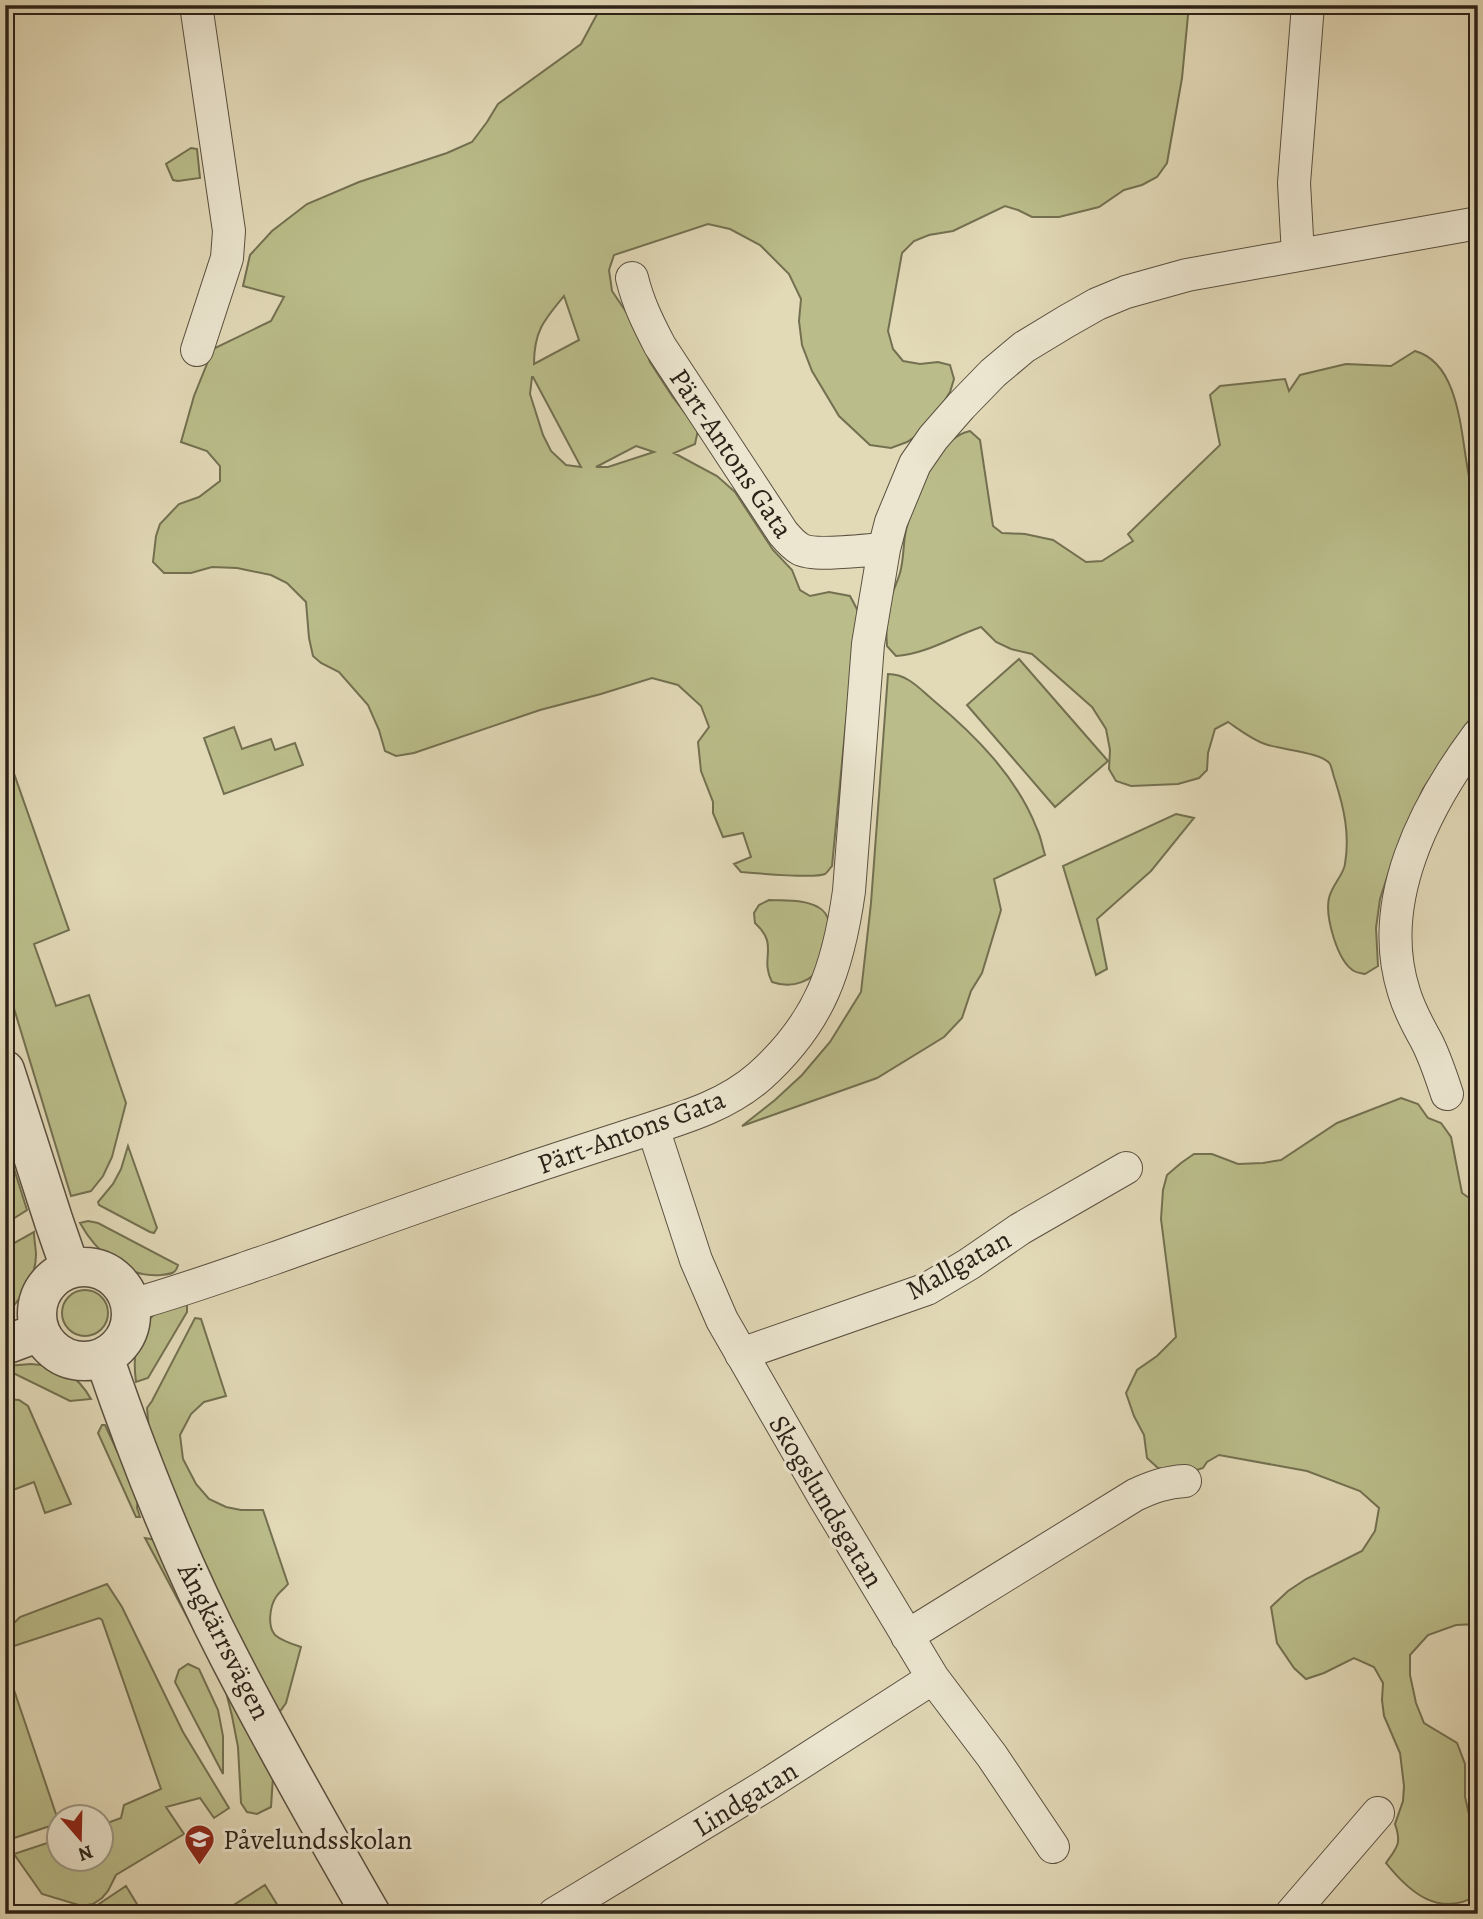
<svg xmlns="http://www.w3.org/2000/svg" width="1483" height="1919" viewBox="0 0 1483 1919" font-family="Alegreya,serif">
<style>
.green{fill:#babd8a;stroke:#737051;stroke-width:2;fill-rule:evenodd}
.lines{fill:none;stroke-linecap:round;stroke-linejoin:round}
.minor-casing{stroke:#5a5040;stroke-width:34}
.tertiary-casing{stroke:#5a5040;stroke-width:41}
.minor{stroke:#ece6d0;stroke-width:32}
.tertiary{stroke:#ece6d0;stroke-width:38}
.labels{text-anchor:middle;stroke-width:6;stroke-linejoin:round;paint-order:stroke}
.street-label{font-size:28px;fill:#2c2218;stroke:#ece6d0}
.poi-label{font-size:28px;fill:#2c2218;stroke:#ece6d0;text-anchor:start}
</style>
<rect width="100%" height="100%" fill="#e2d9b7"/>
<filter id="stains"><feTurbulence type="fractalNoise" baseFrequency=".00286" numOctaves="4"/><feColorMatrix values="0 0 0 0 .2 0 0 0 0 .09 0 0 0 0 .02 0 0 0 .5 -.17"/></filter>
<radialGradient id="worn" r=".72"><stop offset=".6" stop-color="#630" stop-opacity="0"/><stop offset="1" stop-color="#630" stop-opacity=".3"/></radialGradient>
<path class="green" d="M602,5H1189L1182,78L1167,163L1157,177L1142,185L1124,190L1099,207L1059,217H1032L1018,210L1005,206L953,231L929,235L914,241L902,253L888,331L893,349L903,361L920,364L938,362L950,365L954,379L950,392L928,428L907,442L891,448L870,445L839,416L812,371L802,345L799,321L801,299L789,274L760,245L730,229L708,224L614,255L609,270L612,291L639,331L650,362L672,396L698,430L695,444L674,453L717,476L735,492L773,550L792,570L800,590L810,596L829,592L850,596L859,613L850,680L832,866C829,869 828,872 825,874C814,879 755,873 741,872L734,864L751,857L743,833L723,837L713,813V802L701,771L698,742L709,727L701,706L678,685L652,678L601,694L540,710L414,753L396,756L385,751L379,730L368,705L339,672L321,663L313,656L309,638L306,602L287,583L271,575L237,568L212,567L191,573H164L153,562L156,536L160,524L179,504L199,497L220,481V466L207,451L181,442L194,396L213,349L271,321L284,297L243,286L250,255L272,231L307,204L359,182L447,153L472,142L487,122L498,104L581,44ZM564,296L579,340L534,364C534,331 544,320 564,296ZM532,377H533L581,467L566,465L551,451L543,435L530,394ZM636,446L654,452L608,467H596Z
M191,148L197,149L200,178L178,181L173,180L166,164Z
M1415,351C1466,365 1460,453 1473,494L1478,496V707L1423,789L1393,859L1380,899L1376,928L1378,966L1365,974C1361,973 1357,973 1354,971C1337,961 1325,916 1329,898C1332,885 1344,874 1345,864C1350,834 1344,808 1335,780C1333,775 1332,768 1330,764C1322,752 1281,750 1265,744C1251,739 1240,730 1228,722L1215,729L1208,753L1207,770L1199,778L1178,784L1131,786L1116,781L1109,769L1110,750L1106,729L1092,707L1032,654L1011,649L996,642L981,627C952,637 926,654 896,656L887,646C886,632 886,617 889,603C892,593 897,583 900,573C904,559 903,544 906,530C914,498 934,439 970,431L980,440L993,526L1002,533L1025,534L1053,540L1086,562L1102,561L1133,541L1128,534L1220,445L1210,395L1220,386L1285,379L1289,391L1300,375L1346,364L1391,366Z
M1019,659L1108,761L1055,807L967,705Z
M888,674C907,674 919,688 933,700C975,735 1017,777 1037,829C1041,837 1042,846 1045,855L994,879L1001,910L982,973L971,991L962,1018L944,1037L877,1078L742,1126L775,1100L802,1075L830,1042L861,992L871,903Z
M234,727L242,749L271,739L275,750L295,743L303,765L224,794L204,738Z
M5,748L69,930L34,944L56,1006L89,995L126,1103L112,1157L103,1176L91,1191L71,1196L5,979Z
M1176,814L1194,818L1151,871L1097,919L1107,969L1096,975L1063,866Z
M769,900C786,901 803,899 818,907C834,916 829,932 826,946C825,951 825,957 823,962C814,982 792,989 772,982C759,957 780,946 755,923L754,913L759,905Z
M1401,1098L1418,1104L1428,1118L1441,1123L1451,1137L1462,1193L1478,1204V1624L1456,1625L1428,1635L1410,1655V1675L1416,1703L1424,1723L1457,1743L1465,1764V1797L1474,1836L1478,1842V1895C1439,1918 1410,1893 1386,1863C1397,1847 1402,1844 1395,1824L1403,1801L1404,1786L1400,1753L1384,1716L1382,1700L1383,1683L1374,1667L1354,1658L1324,1673L1306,1679L1294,1668L1277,1643L1271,1607L1288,1591L1306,1579L1362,1551L1375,1531L1379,1508L1360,1491L1307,1471L1219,1455L1207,1462L1203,1468L1191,1472L1158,1468L1147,1458L1144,1435L1134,1416L1126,1393L1137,1370L1157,1356L1176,1337L1161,1219L1163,1190L1167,1175L1181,1163L1194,1154H1212L1238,1164L1263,1163L1281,1160L1337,1123Z
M5,1140L27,1210L5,1224Z
M128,1146L157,1228L154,1233L150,1232L99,1205L98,1202L113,1184L121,1169Z
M88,1221L98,1223L178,1265C176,1274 170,1274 161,1275C126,1278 96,1252 80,1223Z
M34,1232C34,1240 36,1248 36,1255C36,1278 21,1299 5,1315V1248Z
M62 1313a23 23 0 1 1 46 0a23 23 0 1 1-46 0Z
M187,1302V1312L148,1378L136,1382C133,1359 134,1330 155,1314C162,1308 177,1306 187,1302Z
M195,1318L201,1319L226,1396L204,1402L191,1414L180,1435L183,1459L196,1484L209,1499L226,1507L241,1510H263L288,1584C285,1588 279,1592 276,1597C270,1606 267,1626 275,1635C282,1641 292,1644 301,1647L286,1703L276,1717L188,1526L149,1430L147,1408L152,1401Z
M31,1364C60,1366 76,1373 91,1399L70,1401L9,1371L7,1366Z
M5,1399L19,1400L28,1406L71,1504L45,1513L34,1482L5,1493Z
M102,1425H105L138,1496L137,1508L140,1517H136L98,1433Z
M145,1538L156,1540L273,1777L271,1807L257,1814L247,1812L241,1803L238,1747L232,1716L225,1688Z
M107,1584L122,1607L183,1732L229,1808L214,1818L200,1798L166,1807L184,1834L116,1875L108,1891L102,1898L93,1904L82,1906L42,1894L14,1854L59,1839L60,1860H102V1825L121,1818L124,1805L161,1789L102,1620L99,1618L11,1647L7,1630L20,1617Z
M188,1664L199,1669L218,1710L223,1736V1774L175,1682L179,1670Z
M14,1690L59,1823L5,1841L6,1692Z
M265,1885L283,1914H233L229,1908Z
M126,1886L143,1914H84Z"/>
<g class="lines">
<defs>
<path id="minor" d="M196,5L229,231L227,258L197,350
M1298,255L1294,183L1308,5
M632,278C638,303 648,323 660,346L783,533C788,539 793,545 800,549C814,557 866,550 884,549
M1447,1094C1441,1076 1435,1057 1426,1040C1417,1024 1409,1009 1404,992C1375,902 1425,806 1478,735
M653,1128L696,1260L722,1320L824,1497L933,1678L992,1756L1053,1847
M131,1305C179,1292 225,1275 272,1259C348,1232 424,1204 501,1178C544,1163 588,1149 631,1135C676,1120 724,1108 760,1076C820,1022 838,969 849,891L868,644L884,549L891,522L915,464L933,438L961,406L993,373L1024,347L1067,321L1097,304L1126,292L1187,275L1478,223
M741,1354L927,1289L969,1264L1020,1229L1126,1168
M907,1636L1135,1495C1152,1487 1166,1482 1185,1481
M554,1914L765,1786L933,1678
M1291,1914L1378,1813"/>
<path id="tertiary" d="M5,1070L54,1222L70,1268
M37 1314a47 47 0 1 1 94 0a47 47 0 1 1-94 0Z
M5,1345L40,1332
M104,1357C139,1459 179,1561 229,1657C274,1744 322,1829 371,1914"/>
</defs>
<use href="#minor" class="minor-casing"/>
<use href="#tertiary" class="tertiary-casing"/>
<use href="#minor" class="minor"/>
<use href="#tertiary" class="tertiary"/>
</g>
<defs>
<symbol id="school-pin" viewBox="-11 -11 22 30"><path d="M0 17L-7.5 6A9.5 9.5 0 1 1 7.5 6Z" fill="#8f2418" stroke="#ece6d0"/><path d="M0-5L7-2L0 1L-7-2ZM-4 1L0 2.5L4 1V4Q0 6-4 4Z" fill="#fff"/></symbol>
</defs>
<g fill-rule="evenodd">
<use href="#school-pin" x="182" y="1822" width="35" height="47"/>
</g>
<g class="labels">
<g class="street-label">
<text transform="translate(732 453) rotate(56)" y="10">Pärt-Antons Gata</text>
<text transform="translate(631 1131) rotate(-20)" y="10">Pärt-Antons Gata</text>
<text transform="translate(958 1264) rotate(-29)" y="10">Mallgatan</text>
<text transform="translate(827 1501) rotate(59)" y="10">Skogslundsgatan</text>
<text transform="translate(225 1641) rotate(63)" y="10">Ängkärrsvägen</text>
<text transform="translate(745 1798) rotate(-32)" y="10">Lindgatan</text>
</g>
<g class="poi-label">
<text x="223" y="1849">Påvelundsskolan</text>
</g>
</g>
<rect width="1483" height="1919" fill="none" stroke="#e2d9b7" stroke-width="28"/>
<rect x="7" y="7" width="1469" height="1905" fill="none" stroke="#2c2218" stroke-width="3.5"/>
<rect x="14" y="14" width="1455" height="1891" fill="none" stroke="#2c2218" stroke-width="2"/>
<g transform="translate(80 1838) rotate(160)"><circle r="33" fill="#ece6d0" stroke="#9f9886" stroke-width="2"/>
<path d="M0-5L12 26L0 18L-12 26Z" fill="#8f2418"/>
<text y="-10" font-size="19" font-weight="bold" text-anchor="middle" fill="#2c2218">N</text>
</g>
<rect width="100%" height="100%" filter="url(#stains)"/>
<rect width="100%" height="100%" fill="url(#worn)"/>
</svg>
